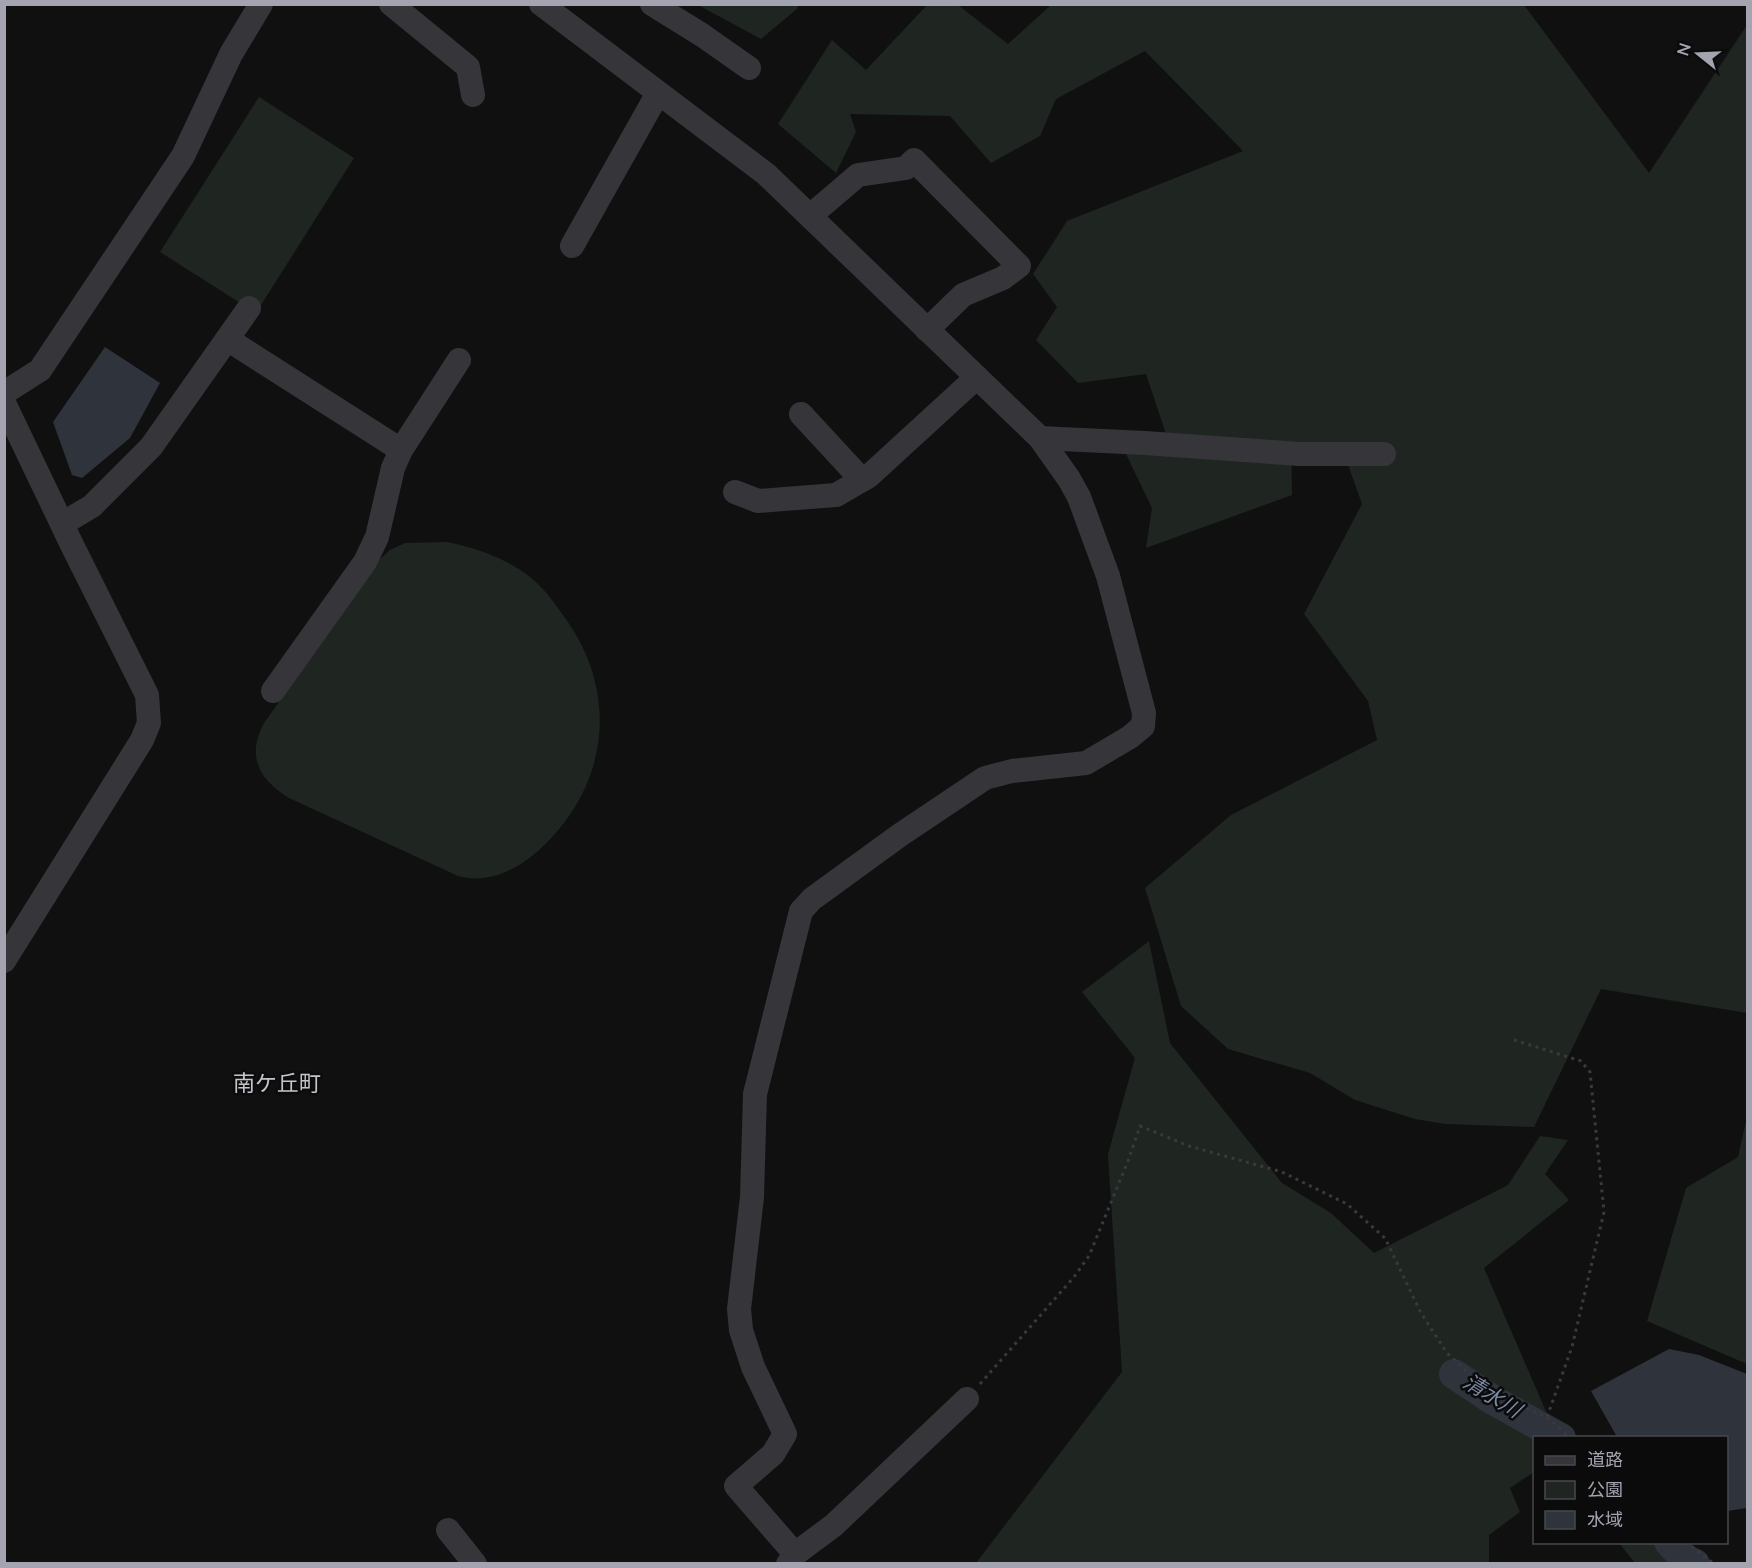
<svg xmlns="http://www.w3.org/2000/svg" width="1752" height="1568" viewBox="0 0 1752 1568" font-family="Lato,'Noto Sans JP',sans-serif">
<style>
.green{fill:#1f2521}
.water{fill:#2f333b}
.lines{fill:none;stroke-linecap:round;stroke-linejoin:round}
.river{stroke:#2f333b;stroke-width:30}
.path{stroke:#393a3e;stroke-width:3;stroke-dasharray:3 4.5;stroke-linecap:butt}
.minor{stroke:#36363a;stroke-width:24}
.labels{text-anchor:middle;stroke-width:5;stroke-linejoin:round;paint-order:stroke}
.water-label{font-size:21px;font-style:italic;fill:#7d8aa7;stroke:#0b0b0c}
.quarter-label{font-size:22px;fill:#c3c3cc;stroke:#0b0b0c}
</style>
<rect width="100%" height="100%" fill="#101011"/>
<path class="green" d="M797,4L798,8L761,39L698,5Z
M927,5H958L1008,44L1051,5H1524L1649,173L1747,25V1013L1601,989L1534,1127L1445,1124L1415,1119L1355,1100L1310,1073L1228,1049L1181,1006L1145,888L1231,815L1377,740L1368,701L1304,614L1362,504L1341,445L1291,446L1292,495L1146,548L1152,508L1125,452L1168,440L1146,374L1078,383L1036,340L1057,307L1033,274L1067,221L1243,151L1145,51L1056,99L1040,136L991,163L950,116L850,114L856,132L836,173L778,124L832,40L866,70Z
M259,97L354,158L256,313L160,252Z
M447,542C476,548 506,558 530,577C543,587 553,601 563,615C621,693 609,788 537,852C515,871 487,884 458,876L289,798C259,779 246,757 264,723L380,559L390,550L405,543Z
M1149,941L1170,1043L1282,1183L1331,1213L1374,1253L1508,1185L1540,1136L1568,1140L1545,1174L1569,1200L1484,1268L1557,1437L1534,1438V1472L1510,1488L1520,1512L1489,1535V1563H976L1122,1372L1108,1154L1135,1058L1082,992Z
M1747,1117V1364L1647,1321L1686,1188L1738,1157Z
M1619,1543H1653L1676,1563H1635Z"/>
<path class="water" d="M105,347L160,383L130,438L82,478L72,475L53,422Z
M1669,1349L1699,1355L1747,1374V1508L1727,1511L1726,1438L1617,1437L1591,1391Z"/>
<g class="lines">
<path class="river" d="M1454,1374L1493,1400L1561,1438
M1669,1542L1685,1559L1695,1564"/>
<path class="path" d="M1514,1040L1581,1061L1590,1072L1604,1212L1572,1347L1547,1417
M980,1384L1074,1277L1089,1256L1128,1161L1140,1126L1189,1146L1282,1172L1347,1204L1385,1238L1421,1313L1447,1353L1487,1391L1547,1417L1570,1438
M1686,1542L1714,1564"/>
<path class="minor" d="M391,4L468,67L473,95
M541,4L766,174L1040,438L1069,479L1079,497L1108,576L1144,713L1143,726L1130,737L1086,763L1012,771L985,778L900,835L812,899L801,911L755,1094L752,1197L739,1309L741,1330L753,1367L785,1434L773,1454L736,1486L795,1554
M652,4L702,35L749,68
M810,216L858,175L906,168L914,160L1019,266L1003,278L963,295L927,330
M572,246L658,93
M227,339L401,450
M4,393L40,370L183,156L231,54L261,4
M4,403L72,545L147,695L149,723L142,740L4,961
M801,414L862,480
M1040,438L1145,443L1300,454H1384
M735,492L758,501L836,495L869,476L977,377
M62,524L92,506L151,447L249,308
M273,691L365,562L377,537L393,468L401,450L459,360
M448,1530L475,1564
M788,1564L795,1554L834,1525L967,1399"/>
</g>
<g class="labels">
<g class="water-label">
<text transform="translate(1492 1396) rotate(31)" y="7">清水川</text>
</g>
<g class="quarter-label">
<text x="277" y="1091">南ケ丘町</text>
</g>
</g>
<rect width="1752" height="1568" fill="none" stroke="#a3a4b0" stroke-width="12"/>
<rect x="1533" y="1436" width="195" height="108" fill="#0b0b0c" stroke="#48484e" stroke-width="1.5"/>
<rect x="1545" y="1456" width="30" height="9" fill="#36363a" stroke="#48484e" stroke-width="1.5"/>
<text x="1587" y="1466" font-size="18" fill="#a3a4b0">道路</text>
<rect x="1545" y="1481" width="30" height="18" fill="#1f2521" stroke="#48484e" stroke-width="1.5"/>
<text x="1587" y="1496" font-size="18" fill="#a3a4b0">公園</text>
<rect x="1545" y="1511" width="30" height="18" fill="#2f333b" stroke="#48484e" stroke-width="1.5"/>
<text x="1587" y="1526" font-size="18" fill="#a3a4b0">水域</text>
<g transform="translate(1698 54) rotate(288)" stroke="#0b0b0c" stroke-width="4.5" paint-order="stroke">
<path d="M0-4.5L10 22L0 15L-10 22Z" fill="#a3a4b0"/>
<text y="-9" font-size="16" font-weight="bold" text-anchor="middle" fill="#a3a4b0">N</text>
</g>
</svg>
